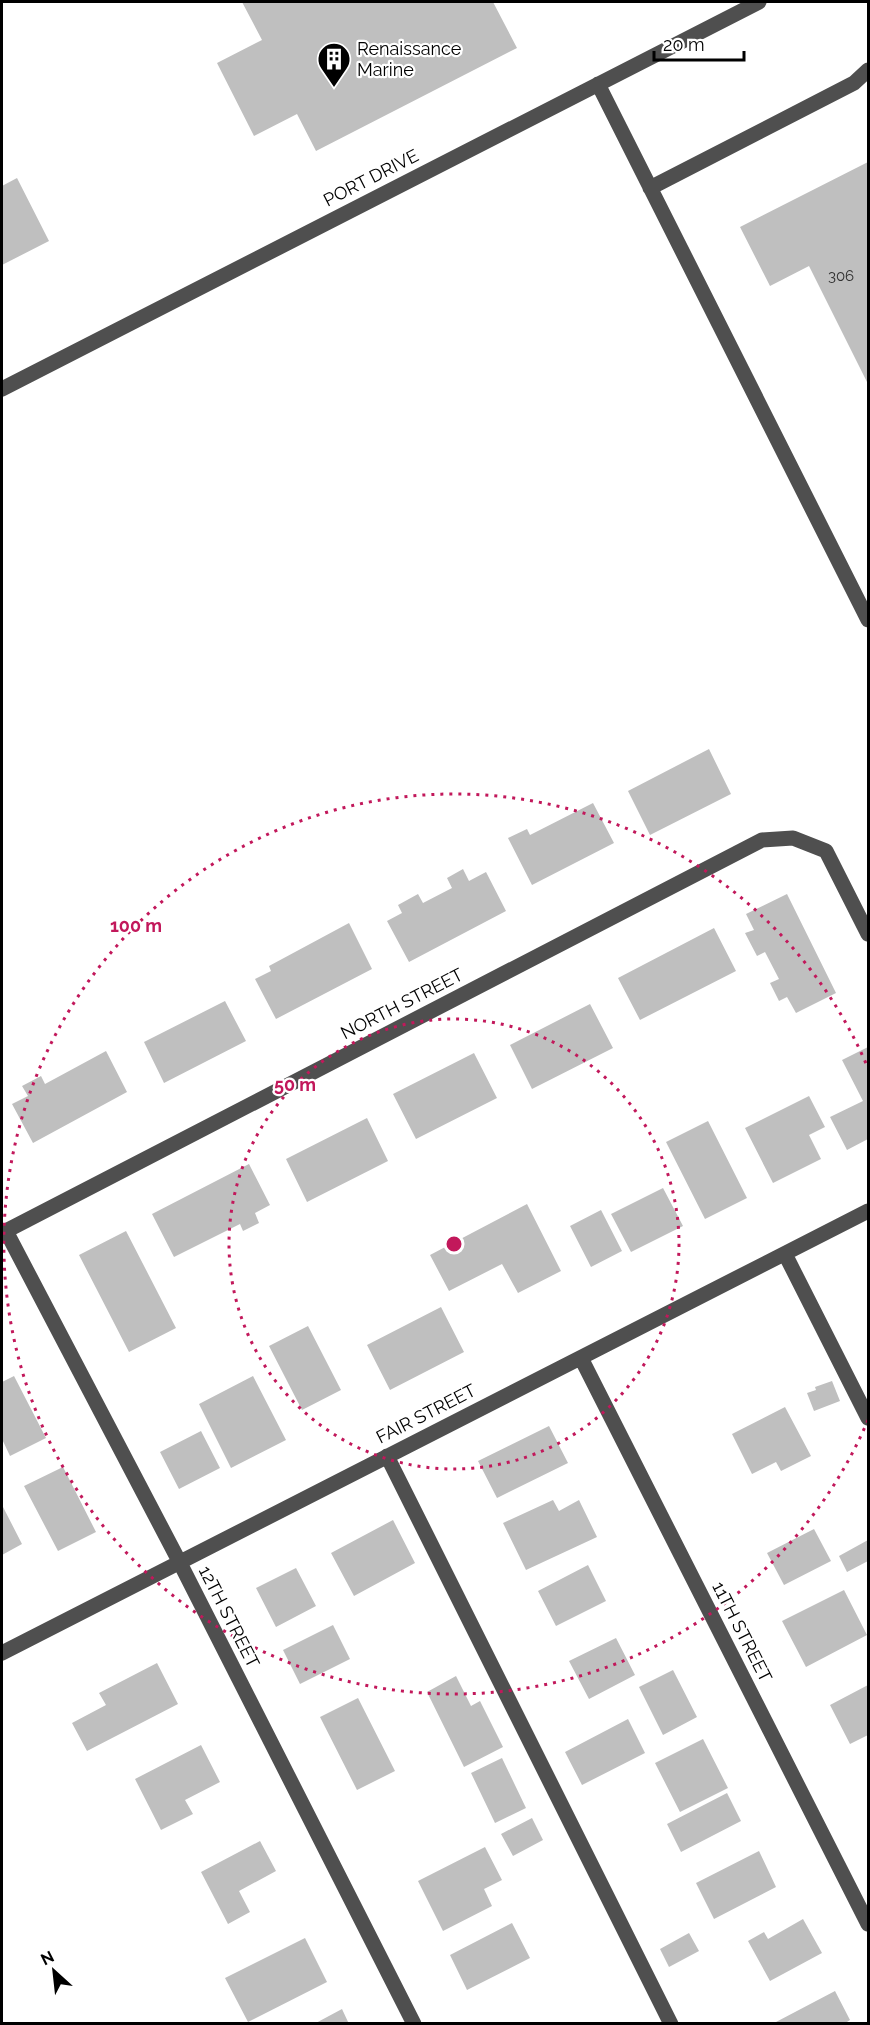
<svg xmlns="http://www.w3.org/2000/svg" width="870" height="2025" viewBox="0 0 870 2025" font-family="Raleway,sans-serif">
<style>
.building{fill:#bfbfbf}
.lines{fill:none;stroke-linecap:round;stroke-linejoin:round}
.minor{stroke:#4f4f4f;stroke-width:15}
.ring{fill:none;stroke:#c2185b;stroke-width:3;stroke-dasharray:3 6}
.labels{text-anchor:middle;stroke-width:4.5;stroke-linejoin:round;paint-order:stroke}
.number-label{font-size:15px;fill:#303030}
.poi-label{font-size:18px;fill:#000;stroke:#fff;text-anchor:start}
.street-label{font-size:18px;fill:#000;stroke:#fff}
.centre{fill:#c2185b;stroke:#fff;stroke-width:3}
.ring-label{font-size:18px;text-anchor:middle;font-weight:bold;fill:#c2185b;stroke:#fff;stroke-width:4.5;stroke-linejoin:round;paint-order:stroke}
</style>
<rect width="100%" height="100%" fill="#fff"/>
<path class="building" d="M242,2H493L517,48L316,151L297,114L254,136L217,63L262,40Z
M868,162V384L809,266L770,286L740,227Z
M17,178L49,241L2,265V186Z
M709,749L731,794L650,835L628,791Z
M593,803L614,843L532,885L508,838L527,829L530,835Z
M463,869L469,881L486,872L506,911L409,962L387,921L402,913L398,905L418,894L423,903L452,888L447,878Z
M787,894L836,993L796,1013L787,997L779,1001L770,983L779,979L765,952L757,956L745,933L754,930L746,914Z
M349,923L372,969L276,1019L255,979L271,971L269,966Z
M714,928L736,971L640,1020L618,978Z
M225,1001L246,1041L164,1083L144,1042Z
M590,1004L613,1048L532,1089L510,1045Z
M868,1047V1139L847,1150L830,1117L863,1101L842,1060Z
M106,1051L127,1092L33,1143L12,1104L28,1096L22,1086L41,1076L45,1084Z
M474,1053L497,1098L416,1139L393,1094Z
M809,1096L825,1127L809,1135L821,1159L773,1183L745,1128Z
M367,1118L388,1161L307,1202L286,1159Z
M708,1121L747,1198L705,1219L666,1142Z
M249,1164L270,1205L255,1213L259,1223L243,1231L240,1224L174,1257L152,1214Z
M663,1188L683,1226L631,1252L611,1214Z
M527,1204L561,1271L518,1293L502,1264L449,1291L430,1255Z
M601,1210L622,1251L591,1267L570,1226Z
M126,1231L176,1328L129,1352L79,1255Z
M441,1307L464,1352L390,1390L367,1345Z
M308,1326L341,1390L302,1410L269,1346Z
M14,1376L46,1438L10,1456L2,1439V1382Z
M253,1376L286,1440L231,1468L199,1404Z
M832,1381L840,1401L814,1411L807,1393L816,1390L815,1387Z
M785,1407L811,1456L781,1471L776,1462L752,1474L732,1434Z
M549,1426L568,1463L497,1498L478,1461Z
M201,1431L220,1468L179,1489L160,1452Z
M63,1467L96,1532L58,1551L24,1486Z
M553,1500L559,1511L579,1500L597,1537L526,1570L503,1523Z
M2,1505L22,1544L2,1555Z
M393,1520L415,1563L354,1596L331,1553Z
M814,1529L831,1561L784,1585L767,1553Z
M868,1540V1561L847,1572L839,1556Z
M588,1565L606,1601L556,1626L538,1591Z
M296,1568L316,1606L276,1627L256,1588Z
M844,1590L867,1635L806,1667L782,1621Z
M333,1625L350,1659L300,1684L283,1650Z
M616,1638L635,1675L589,1699L569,1661Z
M157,1663L178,1704L87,1751L72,1723L106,1705L99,1693Z
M673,1670L697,1717L663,1735L639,1687Z
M456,1676L471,1706L480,1701L503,1747L464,1767L427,1692Z
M868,1685V1735L850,1744L830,1705Z
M358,1698L395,1771L357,1790L320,1717Z
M628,1719L645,1753L582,1785L565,1752Z
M703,1739L728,1788L680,1812L655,1763Z
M201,1745L220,1782L185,1800L193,1814L161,1830L135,1779Z
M502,1758L526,1808L495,1823L471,1773Z
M727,1793L741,1821L681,1852L667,1824Z
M532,1818L543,1840L513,1856L501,1834Z
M260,1841L276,1871L239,1891L250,1912L228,1924L201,1872Z
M485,1847L502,1880L484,1889L492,1906L443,1931L418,1881Z
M759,1851L776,1887L714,1919L696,1883Z
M803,1919L822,1953L770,1981L748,1941L764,1932L768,1939Z
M512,1923L530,1958L467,1990L450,1955Z
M689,1933L699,1951L669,1967L660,1949Z
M305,1938L327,1982L248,2022L225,1978Z
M835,1991L850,2020L844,2024H777L776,2022Z
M342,2009L349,2024H314Z"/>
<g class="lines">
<path class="minor" d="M598,84L868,620
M650,188L854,83L868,70
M2,389L759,2
M6,1231L179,1561L414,2024
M2,1233L762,840L793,838L826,851L868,934
M785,1254L868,1418
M581,1358L868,1924
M387,1456L671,2024
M2,1653L868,1211"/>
</g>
<g class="ring">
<circle cx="454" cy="1244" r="225"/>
<path d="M868 1420A450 450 0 1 1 868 1068"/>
</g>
<defs>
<symbol id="building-pin" viewBox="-11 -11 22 30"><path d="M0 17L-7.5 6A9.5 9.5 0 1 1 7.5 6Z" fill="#000" stroke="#fff"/><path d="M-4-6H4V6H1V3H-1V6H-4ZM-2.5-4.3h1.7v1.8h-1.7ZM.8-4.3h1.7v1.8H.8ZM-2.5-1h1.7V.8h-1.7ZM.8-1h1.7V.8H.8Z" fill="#fff"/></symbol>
</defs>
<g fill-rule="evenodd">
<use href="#building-pin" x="315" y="40" width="38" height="52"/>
</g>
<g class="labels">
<g class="number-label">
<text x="841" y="281">306</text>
</g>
<g class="poi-label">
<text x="357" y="55">Renaissance<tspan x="357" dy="21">Marine</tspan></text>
</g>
<g class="street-label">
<text transform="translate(371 178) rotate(-27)" y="6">PORT DRIVE</text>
<text transform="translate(402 1004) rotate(-27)" y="6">NORTH STREET</text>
<text transform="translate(426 1414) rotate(-27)" y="6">FAIR STREET</text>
<text transform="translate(229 1617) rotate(63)" y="6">12TH STREET</text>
<text transform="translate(742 1632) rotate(63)" y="6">11TH STREET</text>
</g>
</g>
<circle cx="454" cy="1244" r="9" class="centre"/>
<g class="ring-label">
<text x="136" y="932">100 m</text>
<text x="295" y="1091">50 m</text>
</g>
<rect width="870" height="2025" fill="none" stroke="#000000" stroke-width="6"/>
<g transform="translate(54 1971) rotate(333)" stroke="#ffffff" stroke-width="4.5" paint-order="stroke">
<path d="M0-4.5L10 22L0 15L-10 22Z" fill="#000000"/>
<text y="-9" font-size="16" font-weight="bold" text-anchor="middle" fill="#000000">N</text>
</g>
<path d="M654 51v9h90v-9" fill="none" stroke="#000000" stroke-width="3"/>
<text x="663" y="51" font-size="18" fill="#000000" stroke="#ffffff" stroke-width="4.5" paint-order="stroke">20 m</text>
</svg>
